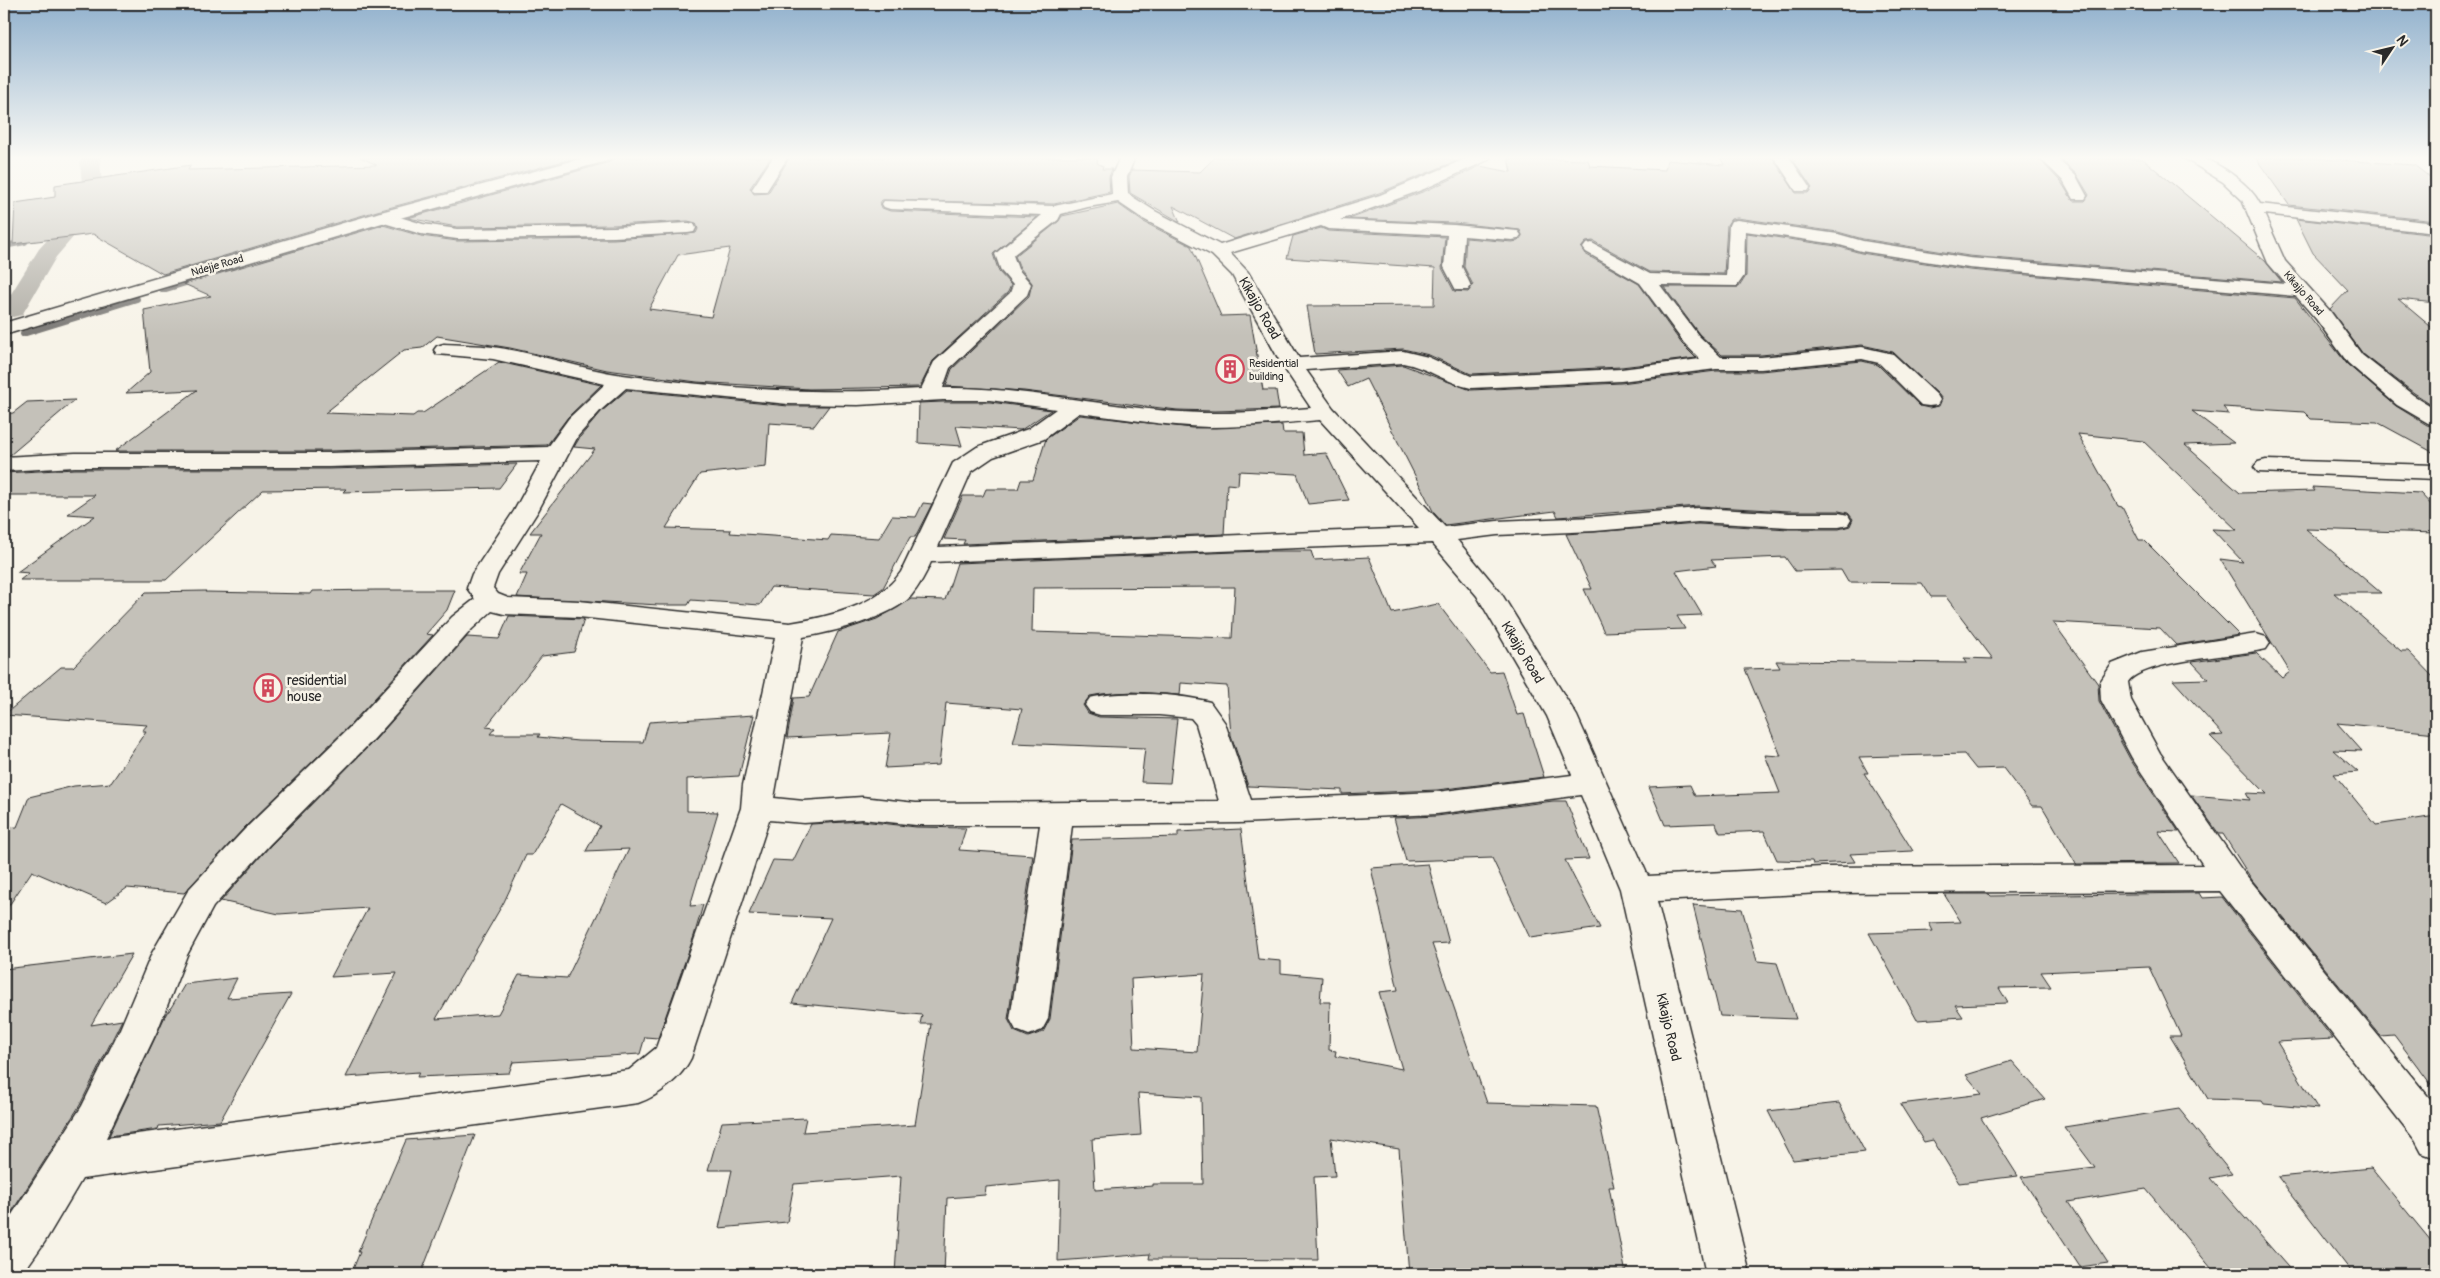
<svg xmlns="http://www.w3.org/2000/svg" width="2440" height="1278" viewBox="0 0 2440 1278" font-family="Pangolin,sans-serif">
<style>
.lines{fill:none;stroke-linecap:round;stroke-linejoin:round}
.stream{stroke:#7a7874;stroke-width:6}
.canal{fill:#afaca4;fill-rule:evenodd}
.building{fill:#c4c1b9;stroke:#2b2b2b;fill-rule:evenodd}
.street-casing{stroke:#2b2b2b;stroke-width:3}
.secondary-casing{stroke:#2b2b2b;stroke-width:3}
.street{fill:#f7f3e8;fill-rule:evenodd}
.secondary{fill:#f7f3e8;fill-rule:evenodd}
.labels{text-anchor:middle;stroke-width:5;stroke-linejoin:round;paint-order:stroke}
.far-street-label{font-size:11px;fill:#2b2b2b;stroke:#f7f3e8}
.far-poi-label{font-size:11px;fill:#2b2b2b;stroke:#f7f3e8;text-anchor:start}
.street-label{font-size:14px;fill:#2b2b2b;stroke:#f7f3e8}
.poi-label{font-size:14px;fill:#2b2b2b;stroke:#f7f3e8;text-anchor:start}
</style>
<rect width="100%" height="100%" fill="#f7f3e8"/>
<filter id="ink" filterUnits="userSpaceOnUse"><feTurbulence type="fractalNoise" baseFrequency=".02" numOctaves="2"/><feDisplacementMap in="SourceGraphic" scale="10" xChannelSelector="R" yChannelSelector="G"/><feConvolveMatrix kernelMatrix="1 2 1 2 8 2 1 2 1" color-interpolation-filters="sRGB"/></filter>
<g filter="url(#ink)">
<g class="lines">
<path class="stream" d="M562,163L584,157
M560,176L580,170
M469,200L544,180
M415,203L434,198
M409,217L447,206
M4,246L25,242
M263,260L382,225
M163,290L241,266
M4,317L13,310
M23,334L137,299"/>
<path class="canal" d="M83,157H102L100,161L103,196L100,206L56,257L22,315L13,317L4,315V305L39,249L80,204L83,196L80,161Z"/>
</g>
<path class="building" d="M360,157H579L377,211L163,274L93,234L13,244L15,203L55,197V185L191,165L188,170L377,165Z
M614,157H771L750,188L754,194L768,193L790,157H1098L1097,163L1103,166L1102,169H1112L1109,177L1110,192L1054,204L882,200L880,203L882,208L890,211L1037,217L993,254L999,272L1011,285L1008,292L933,361L920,387L809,389L697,382L607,370L510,348L437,336L422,348L404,350L325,413L413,416L417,413H423L499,362L601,385L568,417L547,445L329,451H115L197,390L126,393L150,372L144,310L211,296L184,284L383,225L421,236L457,241L614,239L696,233L698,229L696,223L688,221L614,225L457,227L408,218L610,162ZM730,248L711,317L649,309L678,255Z
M1215,157H1439L1456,161L1379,193L1234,239L1173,206L1180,222L1130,193L1129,177L1132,170L1200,172Z
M1720,157H1772L1796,193H1808L1812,188L1791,157H2037L2061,182L2073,201H2085L2089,195L2077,175L2058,157L2143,159L2265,261L2282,282L1969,256L1863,239L1838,232L1737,218L1731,219L1727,225L1724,274L1650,272L1593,241L1586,242L1581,248L1585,254L1639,284L1682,344L1696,358L1621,367L1471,374L1429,355L1403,349L1315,354L1307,306L1434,305L1435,268L1287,258L1293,236L1321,228L1328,231L1445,237L1442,268L1454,291L1468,292L1473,285L1464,267L1466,238L1512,242L1518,241L1522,236L1520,230L1454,223L1349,219L1425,191L1480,166L1511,172L1508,158L1588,160L1590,166L1665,170L1667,160L1724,165Z
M2255,157H2293L2414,165L2436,182V221L2289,205Z
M1118,204L1142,221L1191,246L1221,316L1250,315L1263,390H1276L1279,409L1215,411L1177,410L1024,391L946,386L952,369L1029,296L1032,283L1020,268L1015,256L1059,221L1062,216Z
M2296,219L2436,235V303L2398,299L2436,331V407L2414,393L2363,354L2330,309L2348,290L2313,253Z
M1747,233L1836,246L1861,253L1969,270L2295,298L2347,364L2396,406L2427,425L2436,427V454L2377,422L2311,419L2304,412L2223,407L2229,414L2192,411L2234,443L2185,445L2240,493L2315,491L2312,487L2420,493L2436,510V533L2306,529L2381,593H2334L2401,651H2408L2436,680V733L2337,723L2362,751L2333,750L2358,772L2334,774L2376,825L2436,816V1091L2394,1035L2381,1036L2252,880L2223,834H2219L2191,795L2250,800L2246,793L2267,794L2210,736L2223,735L2173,680L2208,679L2192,662L2256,653L2282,678L2290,672L2220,559L2243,562L2212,529L2237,530L2143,441L2078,434L2118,506L2122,507L2139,540H2144L2239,635L2176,645L2160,628L2053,622L2098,684L2099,701L2130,759L2179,832L2158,831L2179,863L2076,864L2042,806H2032L2003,768L1976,769L1964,754L1859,757L1868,773H1864L1913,851L1850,854L1855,862L1813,864L1812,861L1777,860L1764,831L1720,833L1715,823L1665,825L1649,787L1690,785L1695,796L1780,793L1765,755L1781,756L1745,669L1780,668L1776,661L1967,663L1964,658L1993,659L1946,597H1931L1922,583L1848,582L1841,570L1795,571L1785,557L1711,560L1716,566L1676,571L1702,615L1677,616L1685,629L1604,632L1584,589H1592L1566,534L1698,524L1789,529H1839L1850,526L1853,519L1848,513L1839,511H1789L1698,506L1558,517L1555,511L1445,525L1434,513L1366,379L1348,387L1337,370L1403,365L1471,390L1621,383L1716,371H1761L1862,361L1878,365L1920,406L1929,408L1939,406L1942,399L1938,394L1893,352L1862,345L1761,355H1722L1699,334L1664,287H1739L1746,276Z
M627,390L788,406H829L814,426L769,423L766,467L700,474L666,528L731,530L730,533L828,540L831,535L879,538L892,516L916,517L923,503L932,504L915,537H910L883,588L874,594L771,587L760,605L691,600L688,605H659L517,597L527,574H519L541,533H530L595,449L574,447L580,437L602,411Z
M75,400L10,455H4V414L13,413L27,402Z
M943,402H990L1051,410L1021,430L956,426L962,446L918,443L919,403Z
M1080,415L1192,428L1282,425L1283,433H1302L1304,455L1326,453L1349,500L1308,504L1297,474L1239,471L1238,485L1227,484L1224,534L963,544L965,540L944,539L963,496H983L986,489H1018L1021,480H1033L1046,439Z
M517,464L499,488L343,492L346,489L263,490L166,580H20L29,573L17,572L95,516L68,514L95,495H4V473L75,469H329Z
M1261,551H1311L1314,560L1369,557L1392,613L1438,604L1490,672L1502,671L1517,715L1524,714L1544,777L1437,790L1387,792L1342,794V790L1248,786L1231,735L1227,686L1181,683L1180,695L1133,692L1102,694L1090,696L1083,705L1088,713L1099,717L1177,719L1170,783L1141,782L1145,748L1013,743L1022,709L946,703L939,765L885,768L891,733L787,738L794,698L809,697L838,632L877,619L911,599L945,600L957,563ZM1235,587L1232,638L1032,632L1033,588Z
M375,590H455L447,610L426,634L433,635L351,724L244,828L184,893L127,888L106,903L32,871L4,913V828L17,827L29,797L74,786L111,783L146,731H142L147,725L4,715L61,667H73L146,592L206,591L205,592L311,594L313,591Z
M509,616L584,619L574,652L542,656L486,727L495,728L490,734H540L538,737L578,741L643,742L649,722L754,715L739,776L687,779V811L718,812L690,906L703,905L694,936L658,1038L645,1037L640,1054L513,1062L509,1073L417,1077L419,1072L346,1077L397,973L331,977L368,908L279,914L221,901L270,846L375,740L467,637L499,639ZM561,804L600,826L586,851L629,849L567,978L519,975L498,1014L436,1019L504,902L526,855H532Z
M1553,801H1566L1589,859L1565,860L1600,928L1530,938L1492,858L1406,861L1394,818L1437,816Z
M862,821L916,827L966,828L959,850L1033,855L1008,1019L1014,1031L1028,1037L1043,1032L1050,1019L1072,840L1178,837V832L1241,829L1258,959L1281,961V973L1322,977L1320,1002H1330L1329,1050L1336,1051L1335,1056L1402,1069L1379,992L1398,990L1371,868L1428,864L1449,943L1432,944L1487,1103L1596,1106L1614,1187H1609L1626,1274H1409L1399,1149L1331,1138L1335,1176L1314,1177L1318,1260L1149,1259L1150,1254L1058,1261L1060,1180L986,1187L985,1195L947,1198L944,1274H895L901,1176L794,1184L787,1222L719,1228L732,1170H708L722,1122L806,1118L803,1132L915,1125L931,1024H920L922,1015L792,1003L831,918L749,914L773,860L793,861L811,824ZM1204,974L1197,1052L1134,1048L1131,979ZM1138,1093L1201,1097L1203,1184H1153V1186L1095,1190L1092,1139L1141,1135Z
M2199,893L2202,898L2222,897L2333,1039L2277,1042L2318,1109L2264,1104L2262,1101L2208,1099L2170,1036H2181L2149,967L2041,972L2051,987L1999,988L2008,1003L1955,1005L1963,1017L1917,1020L1869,933L1933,931L1929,923L1961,922L1944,894H1989L1991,896Z
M1693,905L1742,909L1757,961L1777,963L1796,1019L1720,1016Z
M132,954L91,1025L122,1020L118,1028L80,1105L4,1224V969Z
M237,978L227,998L291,994L220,1121L159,1126L158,1129L109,1136L167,1012L169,1011L185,984Z
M2012,1061L2045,1099L1981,1118L2018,1176L1959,1183L1933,1140L1924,1142L1900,1104L1982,1094L1966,1075Z
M1839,1103L1865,1152L1793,1160L1768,1111Z
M2179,1109L2232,1174L2210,1178L2294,1274H2216L2146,1189L2068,1202L2108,1263L2080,1267L2021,1177L2095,1168L2064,1127Z
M475,1135L421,1274H351L360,1252H358L406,1140Z
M2371,1168L2436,1247V1267L2353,1274L2278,1177Z"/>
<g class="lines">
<defs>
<path id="street" d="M773,157H788L766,192H754L752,189Z
M1120,157H1135L1127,177L1128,194L1155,211L1220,245L1380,195L1470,157H1490L1488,160L1424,189L1340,220L1454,225L1518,231L1521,235L1518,239L1512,240L1464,236L1462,267L1471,286L1468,290H1456L1444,267L1447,235L1328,229L1321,226L1230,253L1248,272L1299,358L1403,351L1428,357L1471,376L1621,369L1700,359L1684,343L1640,283L1586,252L1583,248L1586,244L1592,243L1650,274L1726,276L1729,225L1731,221L1737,220L1838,234L1863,241L1969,258L2286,284L2268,263L2242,200L2223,182L2182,157C2188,157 2196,156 2201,158C2221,164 2251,185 2260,204L2436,223V233L2264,214L2285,261L2330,311L2362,355L2413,395L2436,409V425L2428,423L2397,405L2348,363L2316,319L2296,296L1969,268L1861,251L1836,244L1745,231L1744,276L1737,286L1660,285L1698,335L1721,357H1761L1862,347L1893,354L1937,395L1940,400L1937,405L1929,406L1921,405L1879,363L1862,359L1761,369H1716L1621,381L1471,388C1447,383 1426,367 1403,363L1306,370L1333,408L1445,527L1497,521L1595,517L1698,508L1789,513H1839L1848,515L1851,520L1848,525L1839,527H1789L1698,522L1595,531L1497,535L1457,540L1501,593L1577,716L1648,876L1822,867L2203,865L2132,758L2101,700L2100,682L2112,664L2142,652L2256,634L2266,637L2270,643L2266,649C2237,656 2143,660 2128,682L2131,700L2160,753L2241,869L2436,1106V1158L2422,1153L2415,1140L2220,891L1822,893L1657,901L1750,1274H1706L1620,889L1581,795L1437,814L1239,823L1072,825L1048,1019L1042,1030L1029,1035L1016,1030L1010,1019L1040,825H916L862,819L804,823L769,820L691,1058C681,1078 659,1096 638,1103L82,1179L44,1243L22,1274H4V1227L82,1106L120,1029L152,953L189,889L245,829L352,725L452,617L475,599L467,588L472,574L514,511L541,461L329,467H75L4,471V457L75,453H329L548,447L569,418L605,384L493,359L437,354L434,350L437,346L444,344C460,345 477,345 493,347C537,353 579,369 623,375C722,389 821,395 921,389L934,362L1010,293L1013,285L1001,271L995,254L1042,215L890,209L884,207L882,204L884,201L1054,206L1112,194L1111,177ZM1118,202L1143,219L1212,255L1232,275L1282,365L1311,408C1260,412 1209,416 1158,410C1086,403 1015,387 943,388L950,368L1027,295L1031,284L1018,269L1013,255L1058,220L1061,214L1088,207ZM626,388L788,404L858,405L943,400H990L1056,409L1028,429L977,447L953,463L901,572C877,606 829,617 790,623L579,601L508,598L498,594L493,588L498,574L538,511L578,436L601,410ZM1079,413C1122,418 1165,426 1209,427C1246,427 1283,423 1320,420L1419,528L938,547L971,472L993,457L1044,439ZM1432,543L1477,596L1547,716L1572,775L1437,792L1251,800L1225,723L1210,702C1181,694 1118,690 1090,698L1085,705L1090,712L1100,715H1159L1191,718L1196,724L1219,801L916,803L862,797L804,801L774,798L803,637C831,633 892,617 911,596C919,586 926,574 931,562ZM492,611L504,614L579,617L775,638L743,785L741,808L656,1048L629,1070L106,1138L158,1029L187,955L213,907L269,845L374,739L472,629Z
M1774,157H1789L1810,188L1808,191H1796Z
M2039,157H2055L2076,176L2087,196L2085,199H2073L2063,181Z
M383,212L423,224L457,229L614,227L688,223L694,224L696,228L694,232L688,233L614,237L457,239L421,234L377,221L375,217L377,213Z
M2266,460L2436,465V479L2258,472L2254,467L2258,462Z"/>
<path id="secondary" d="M587,157H612L610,160L389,221L4,335V323L377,213Z"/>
</defs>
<use href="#street" class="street-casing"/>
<use href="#secondary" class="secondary-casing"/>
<use href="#street" class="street"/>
<use href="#secondary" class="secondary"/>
</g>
</g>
<linearGradient id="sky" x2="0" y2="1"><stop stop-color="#91b1cd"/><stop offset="0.47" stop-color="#fbfaf5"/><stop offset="1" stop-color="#fbfaf5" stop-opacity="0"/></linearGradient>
<rect width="2440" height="336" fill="url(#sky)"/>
<defs>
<symbol id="building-ring" viewBox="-11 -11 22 22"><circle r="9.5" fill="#f7f3e8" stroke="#d1495b" stroke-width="1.5"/><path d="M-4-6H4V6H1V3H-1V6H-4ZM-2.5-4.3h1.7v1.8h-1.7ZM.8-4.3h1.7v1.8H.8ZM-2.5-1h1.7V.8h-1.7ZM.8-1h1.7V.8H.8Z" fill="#d1495b"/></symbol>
</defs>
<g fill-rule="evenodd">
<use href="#building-ring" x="1214" y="353" width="32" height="32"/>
<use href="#building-ring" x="252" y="672" width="32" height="32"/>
</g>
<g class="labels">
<g class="far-street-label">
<text transform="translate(217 265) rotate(-16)" y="4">Ndejje Road</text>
<text transform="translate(2304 293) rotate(49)" y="4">Kikajjo Road</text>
</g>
<g class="far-poi-label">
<text x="1249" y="367">Residential<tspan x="1249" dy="13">building</tspan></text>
</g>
<g class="street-label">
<text transform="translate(1260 308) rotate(60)" y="5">Kikajjo Road</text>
<text transform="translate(1523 652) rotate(59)" y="5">Kikajjo Road</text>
<text transform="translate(1669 1027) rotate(77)" y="5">Kikajjo Road</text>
</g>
<g class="poi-label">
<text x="287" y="685">residential<tspan x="287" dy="16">house</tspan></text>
</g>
</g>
<rect width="2440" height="1278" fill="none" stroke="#f7f3e8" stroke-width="20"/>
<rect x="10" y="10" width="2420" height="1258" fill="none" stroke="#2b2b2b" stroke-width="2" filter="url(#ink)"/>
<g transform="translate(2392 48) rotate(55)" stroke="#f7f3e8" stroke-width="4" paint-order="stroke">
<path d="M0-4L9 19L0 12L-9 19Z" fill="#2b2b2b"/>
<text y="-8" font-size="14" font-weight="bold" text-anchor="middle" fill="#2b2b2b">N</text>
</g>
</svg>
